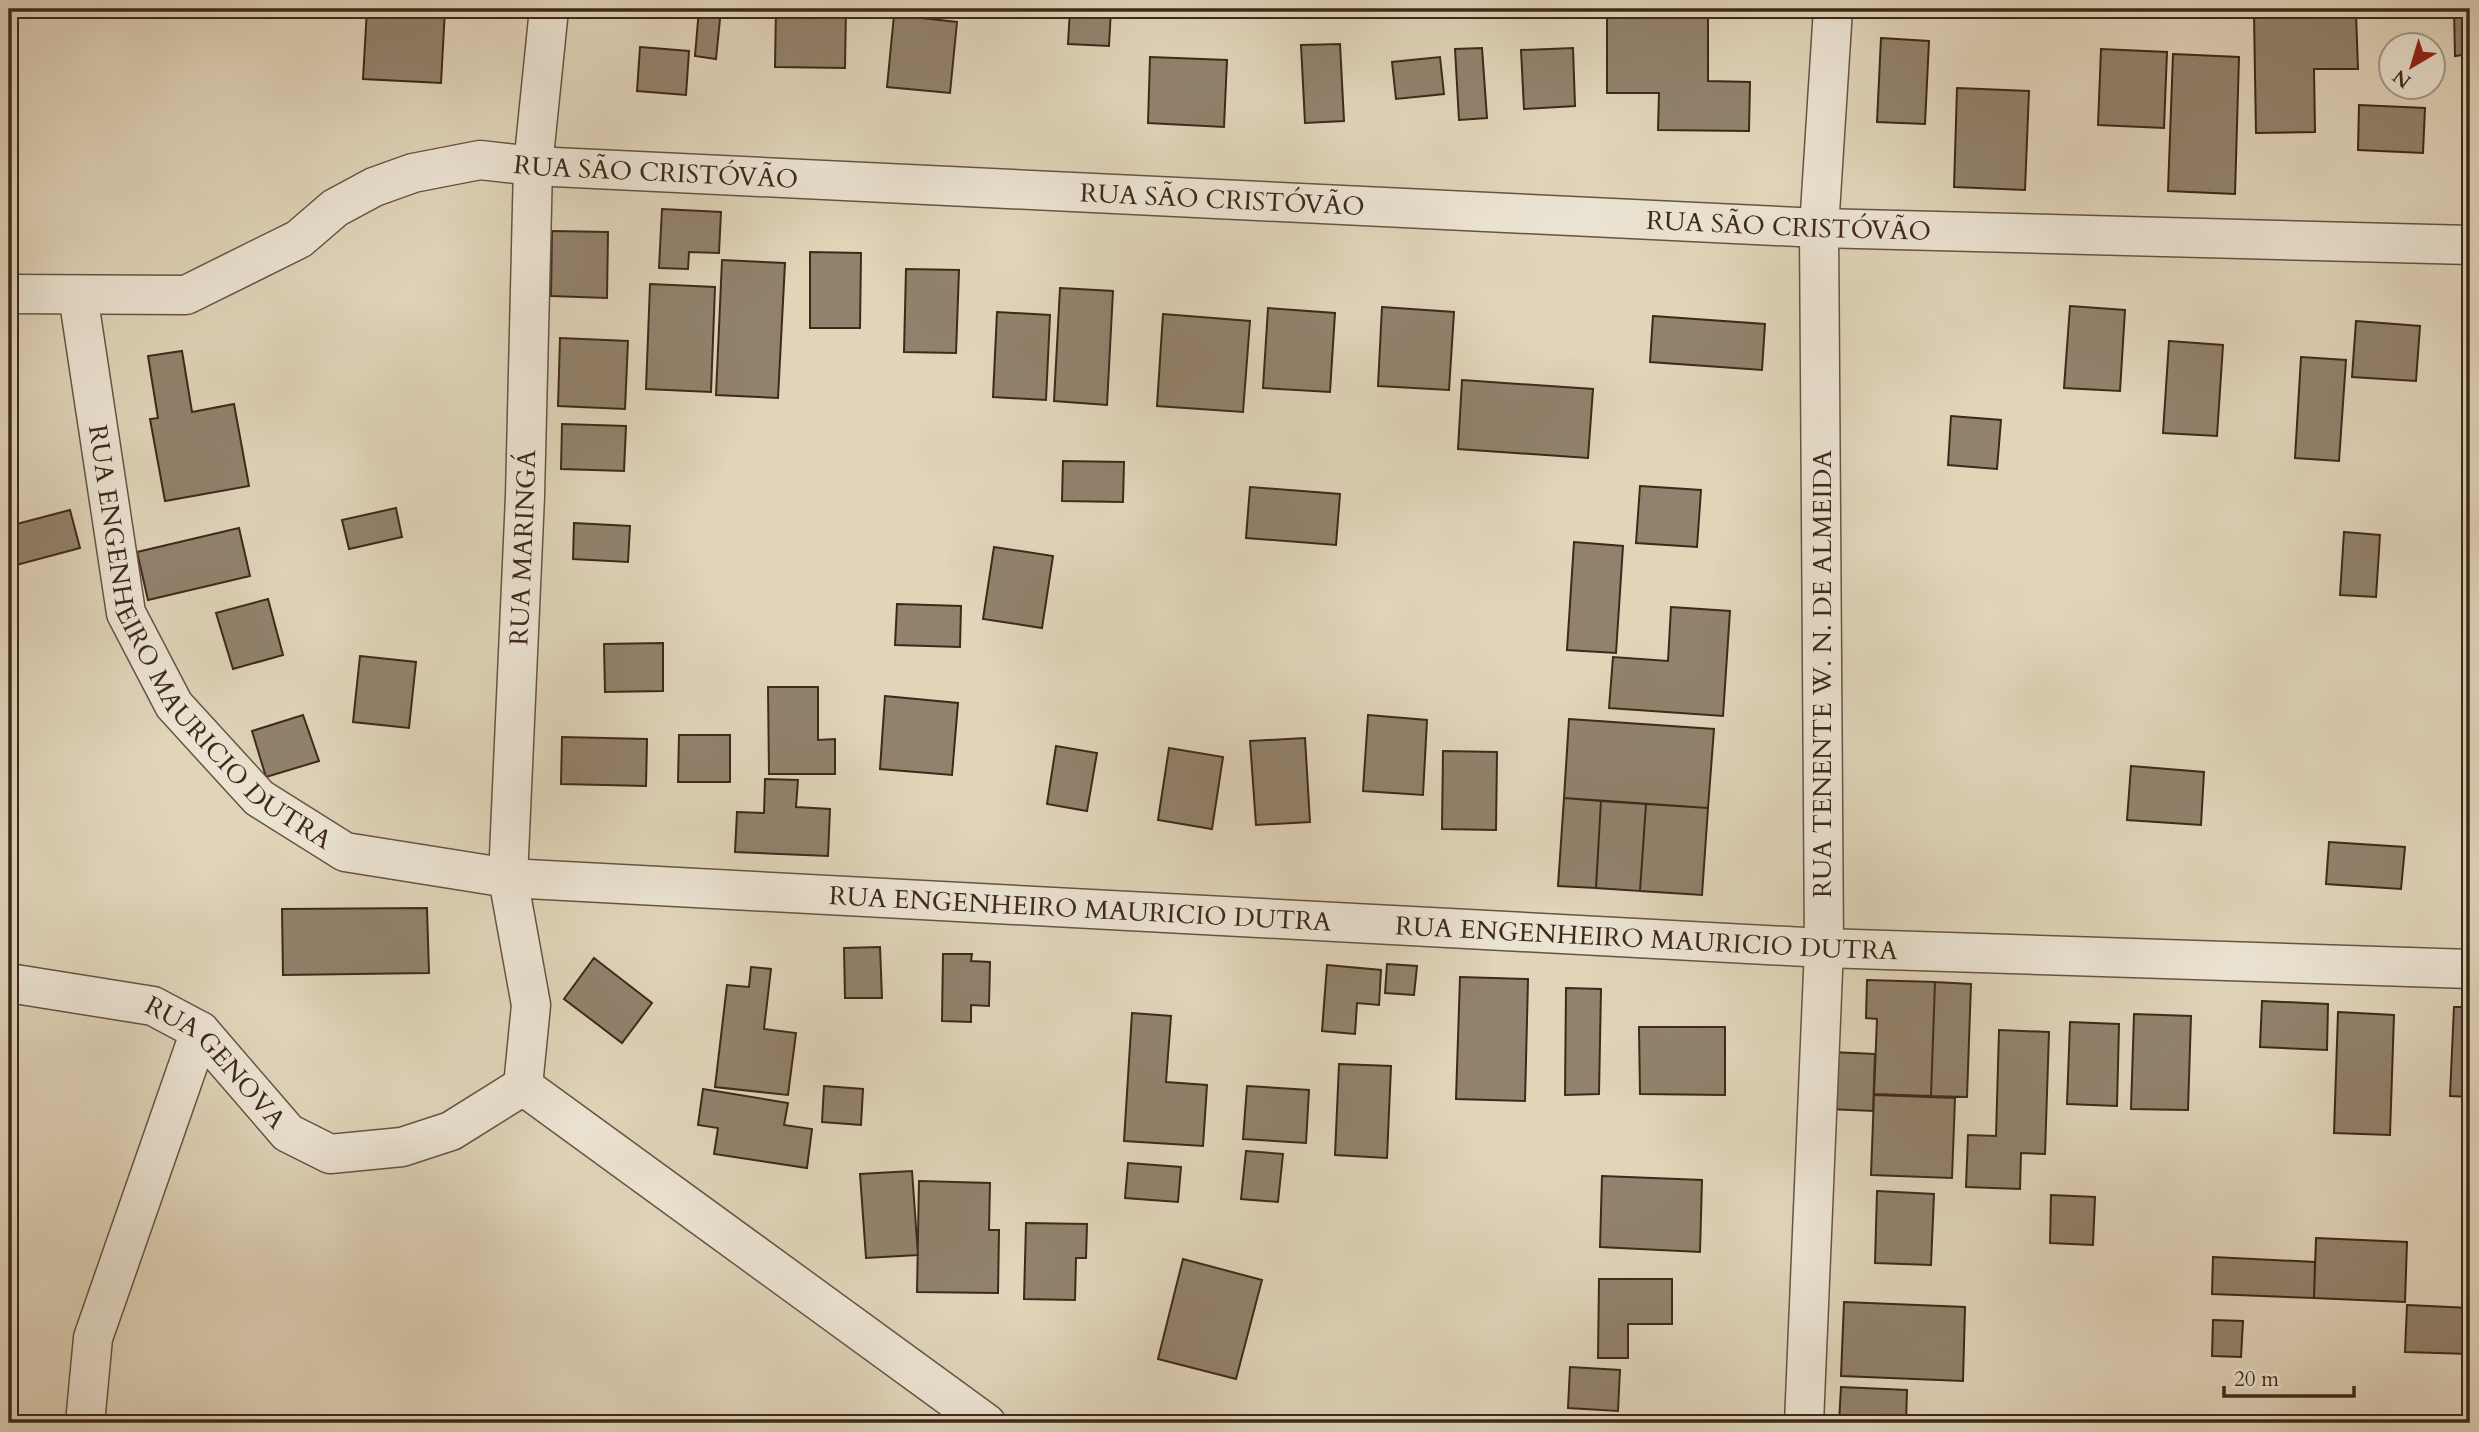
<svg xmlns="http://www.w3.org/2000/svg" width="2479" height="1432" viewBox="0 0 2479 1432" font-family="Cardo,serif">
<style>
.building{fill:#92826d;stroke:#3e291a;stroke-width:2}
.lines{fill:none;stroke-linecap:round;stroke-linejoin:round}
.minor-casing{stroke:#665442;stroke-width:41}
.minor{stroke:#ebe3d2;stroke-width:38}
.labels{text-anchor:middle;stroke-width:7;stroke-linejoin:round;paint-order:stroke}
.street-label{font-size:26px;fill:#3e291a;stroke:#ebe3d2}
</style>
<rect width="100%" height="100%" fill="#e0d4b9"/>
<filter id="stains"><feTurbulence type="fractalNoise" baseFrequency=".00286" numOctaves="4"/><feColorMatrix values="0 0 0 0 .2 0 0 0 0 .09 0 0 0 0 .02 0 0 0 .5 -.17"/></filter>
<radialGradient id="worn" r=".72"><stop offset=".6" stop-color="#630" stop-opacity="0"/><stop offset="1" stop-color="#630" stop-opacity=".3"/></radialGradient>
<path class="building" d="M367,9H445L441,83L363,79Z
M699,9H721L716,59L695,56Z
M776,9H846L845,68L775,67Z
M1070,9H1111L1109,46L1068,44Z
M1639,9H1751V18L1639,17Z
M1960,9H2030V16L1960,14Z
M2030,9H2085V18L2030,16Z
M2454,9H2470V99H2463L2462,55L2455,56Z
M2356,13L2358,69H2314L2315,132L2256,133L2254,15Z
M894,15L957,22L950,93L887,87Z
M1607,17L1708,18V81L1750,82L1749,131L1658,130L1659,93H1607Z
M1881,38L1929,41L1925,124L1877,122Z
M1340,44L1344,121L1305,123L1301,45Z
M640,47L689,51L686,95L637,91Z
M1482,48L1487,118L1459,120L1455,49Z
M1573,48L1575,106L1524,109L1521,50Z
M2101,49L2167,52L2164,128L2098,125Z
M2173,54L2239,57L2235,194L2168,191Z
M1150,57L1227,60L1224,127L1148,123Z
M1440,57L1444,94L1396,99L1392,62Z
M1957,88L2029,91L2025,190L1954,187Z
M2359,105L2425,108L2423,153L2358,150Z
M662,209L721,212L719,253L689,252L688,269L659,268Z
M552,231L608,232L607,298L551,296Z
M810,252L861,253L860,328H810Z
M722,260L785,263L778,398L716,395Z
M906,269L959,270L956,353L904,352Z
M650,284L715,287L711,392L646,389Z
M1060,288L1113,291L1107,405L1054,401Z
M2070,306L2125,310L2120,391L2064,388Z
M1382,307L1454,312L1449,390L1378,386Z
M1268,308L1335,313L1330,392L1263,388Z
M997,312L1050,315L1046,400L993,397Z
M1163,314L1250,321L1243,412L1157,406Z
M1653,316L1765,324L1762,370L1650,362Z
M2356,321L2420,326L2416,381L2352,377Z
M560,338L628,341L625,409L558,406Z
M2169,341L2223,345L2217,436L2163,433Z
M182,351L192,412L234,404L249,486L165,501L150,419L158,418L148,356Z
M2301,357L2346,360L2339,461L2295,458Z
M1462,380L1593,389L1588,458L1458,449Z
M1951,416L2001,420L1997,469L1948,465Z
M562,424L626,426L624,471L561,469Z
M1063,461L1124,462L1123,502L1062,501Z
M1640,486L1701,490L1697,547L1636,543Z
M1250,487L1340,494L1336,545L1246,538Z
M396,508L402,537L349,549L342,520Z
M70,510L80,548L9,567V526Z
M574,523L630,526L628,562L573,559Z
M239,528L250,576L148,600L137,552Z
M2344,532L2380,535L2376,597L2340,595Z
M1574,542L1623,546L1616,653L1567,650Z
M994,547L1053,556L1042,628L983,619Z
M268,599L283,655L233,669L216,613Z
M897,604L961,606L960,647L895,645Z
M1671,607L1730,611L1723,716L1609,708L1613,657L1668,661Z
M2468,619L2470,620V689L2463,688Z
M663,643V691L605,692L604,644Z
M360,656L416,662L409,728L353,722Z
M768,687H818V740L835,739V774H769Z
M885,696L958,703L952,775L880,769Z
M303,715L319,761L266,777L252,731Z
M1368,715L1427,720L1423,795L1363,791Z
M1569,719L1714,729L1708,808L1564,798Z
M679,735H730V782H678Z
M562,737L647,739L646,786L561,784Z
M1305,738L1310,822L1256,825L1250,741Z
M1056,746L1097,753L1087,811L1047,804Z
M1169,748L1223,757L1212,829L1158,820Z
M1443,751L1497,752L1496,830L1442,829Z
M2131,766L2204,772L2201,825L2127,820Z
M765,779L798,780L796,807L830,809L828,856L735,852L737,812L764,813Z
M1564,798L1601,801L1596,888L1558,886Z
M1601,801L1646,804L1640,891L1596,888Z
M1646,804L1708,808L1702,895L1640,891Z
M2329,842L2405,847L2401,889L2326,884Z
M427,908L429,973L283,975L282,909Z
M880,947L882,998H845L844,948Z
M943,954H972L971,961L990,962L989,1006L971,1005V1022L942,1021Z
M594,958L652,1003L622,1043L564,999Z
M1387,964L1417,966L1414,995L1385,993Z
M1327,965L1381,970L1379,1005L1357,1003L1355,1034L1322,1031Z
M751,967L771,969L764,1029L796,1033L788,1095L715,1087L727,985L749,987Z
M1460,977L1528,979L1525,1101L1456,1099Z
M1867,980L1935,982L1931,1096L1874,1094L1877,1019L1866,1018Z
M1935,982L1971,984L1967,1097L1931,1096Z
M1566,988L1601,989L1599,1094L1565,1095Z
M2262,1001L2328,1004L2327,1050L2260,1047Z
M2454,1007H2470V1097L2450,1096Z
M2338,1012L2394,1015L2390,1135L2334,1133Z
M1132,1013L1171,1016L1166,1082L1207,1085L1203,1146L1124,1141Z
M2134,1014L2191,1016L2188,1110L2131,1109Z
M2070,1022L2119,1024L2117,1106L2067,1104Z
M1639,1027H1725V1095L1640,1094Z
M1999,1030L2049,1032L2045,1154L2021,1153L2020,1189L1966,1187L1968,1135L1996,1136Z
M1831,1052L1875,1054L1873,1111L1829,1109Z
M1339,1064L1391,1066L1387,1158L1335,1155Z
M824,1086L863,1089L861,1125L822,1122Z
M1247,1086L1309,1090L1306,1143L1243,1139Z
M703,1089L788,1103L784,1125L812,1129L807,1168L714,1154L718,1128L698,1125Z
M1874,1095L1955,1098L1952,1178L1871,1175Z
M1246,1151L1283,1154L1278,1202L1241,1199Z
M1128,1163L1181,1167L1178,1202L1125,1198Z
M912,1171L918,1255L866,1258L860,1174Z
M1602,1176L1702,1180L1700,1252L1600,1247Z
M919,1181L990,1183L989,1230H999L998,1293L917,1292Z
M1877,1191L1934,1194L1931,1265L1875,1263Z
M2051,1195L2095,1197L2093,1245L2050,1243Z
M1026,1223L1087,1224L1086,1258H1076L1075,1300L1024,1299Z
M2316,1238L2407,1242L2405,1302L2314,1298Z
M2213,1257L2315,1262L2314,1298L2212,1294Z
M1183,1259L1262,1280L1236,1379L1158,1359Z
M1599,1279H1672V1324H1628V1358H1598Z
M1844,1302L1965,1307L1963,1381L1841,1376Z
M2407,1305L2470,1308V1354L2405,1352Z
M2213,1320L2243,1321L2241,1357L2212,1356Z
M1570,1367L1620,1370L1618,1411L1568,1408Z
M1841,1387L1907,1390L1906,1423H1839Z"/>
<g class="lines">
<defs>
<g id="minor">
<path id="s1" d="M9,294L186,295L299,239L335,208L374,187L413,173L480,160L533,166L1819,228L2470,245"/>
<path id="s2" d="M78,295L126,613L174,705L259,798L345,852L508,878L1824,948L2470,969"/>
<path id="s3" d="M9,983L153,1006L200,1031L288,1133L330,1154L402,1147L451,1131L523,1086"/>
<path id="s4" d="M523,1086L531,1005L508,878L525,496L533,166L549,9"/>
<path d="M523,1086L986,1423"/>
<path d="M85,1423L93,1338L200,1031"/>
<path d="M1804,1423L1824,948L1819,228L1833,9"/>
</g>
</defs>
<use href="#minor" class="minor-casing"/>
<use href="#minor" class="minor"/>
</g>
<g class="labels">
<g class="street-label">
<text dy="9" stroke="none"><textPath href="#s1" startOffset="681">RUA SÃO CRISTÓVÃO</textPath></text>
<text dy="9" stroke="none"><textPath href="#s1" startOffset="1248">RUA SÃO CRISTÓVÃO</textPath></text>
<text dy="9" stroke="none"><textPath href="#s1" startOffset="1815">RUA SÃO CRISTÓVÃO</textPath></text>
<text dy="9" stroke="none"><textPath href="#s4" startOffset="541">RUA MARINGÁ</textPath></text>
<text dy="9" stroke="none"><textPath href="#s2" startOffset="383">RUA ENGENHEIRO MAURICIO DUTRA</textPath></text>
<text transform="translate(1822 674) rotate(-90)" y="9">RUA TENENTE W. N. DE ALMEIDA</text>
<text dy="9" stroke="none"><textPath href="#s2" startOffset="1391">RUA ENGENHEIRO MAURICIO DUTRA</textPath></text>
<text dy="9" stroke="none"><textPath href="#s2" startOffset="1958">RUA ENGENHEIRO MAURICIO DUTRA</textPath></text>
<text dy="9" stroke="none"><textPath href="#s3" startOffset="231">RUA GENOVA</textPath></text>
</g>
</g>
<rect width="2479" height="1432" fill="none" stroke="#e0d4b9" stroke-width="35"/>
<rect x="10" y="10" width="2458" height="1411" fill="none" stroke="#3e291a" stroke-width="3.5"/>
<rect x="18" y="18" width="2444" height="1397" fill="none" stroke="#3e291a" stroke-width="2"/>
<g transform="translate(2412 66) rotate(218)"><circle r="33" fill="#ebe3d2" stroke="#a69988" stroke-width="2"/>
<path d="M0-5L12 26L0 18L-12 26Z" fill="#8f2418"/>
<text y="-10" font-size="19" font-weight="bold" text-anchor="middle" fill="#3e291a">N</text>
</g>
<path d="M2224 1386v10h130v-10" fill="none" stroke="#3e291a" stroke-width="3.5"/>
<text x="2234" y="1386" font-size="21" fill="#3e291a" stroke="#ebe3d2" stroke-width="5" paint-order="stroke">20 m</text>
<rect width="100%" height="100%" filter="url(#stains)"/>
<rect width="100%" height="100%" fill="url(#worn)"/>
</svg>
